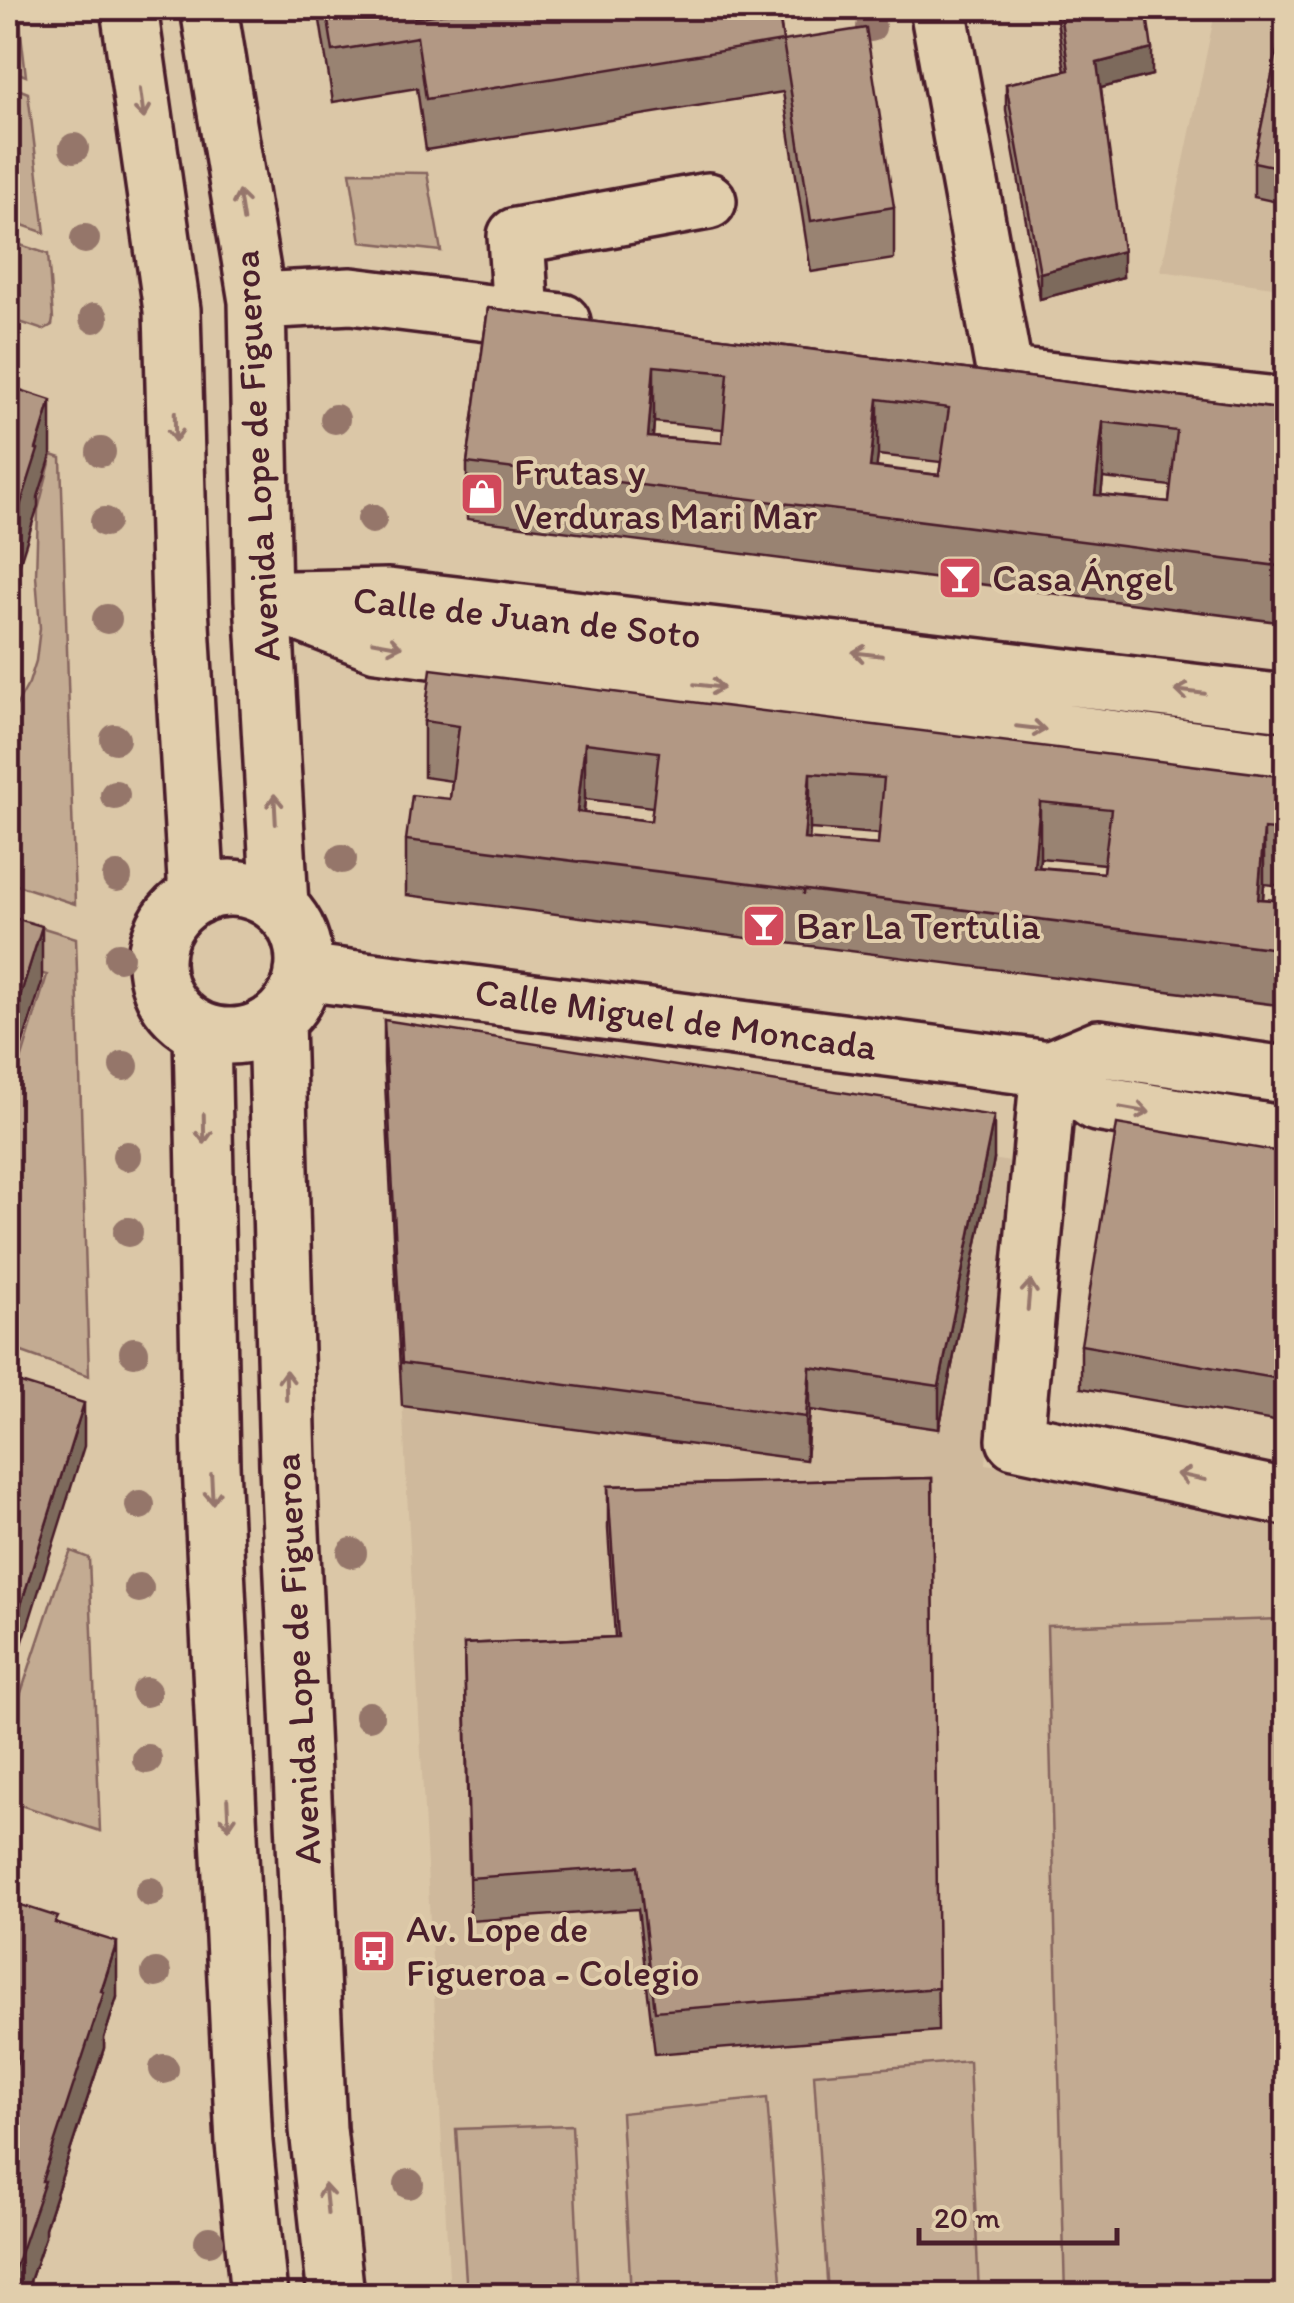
<svg xmlns="http://www.w3.org/2000/svg" width="1294" height="2303" viewBox="0 0 1294 2303" font-family="Itim,sans-serif">
<style>
.built{fill:#cfb99c}
.green{fill:#c3ab92;stroke:#86655e;stroke-width:2.5}
.lines{fill:none;stroke-linecap:round;stroke-linejoin:round}
.minor-casing{stroke:#4a1f2b;stroke-width:62}
.minor{stroke:#e1ceac;stroke-width:55}
.tree{fill:#95766b}
.wall{fill:#998372;stroke:#4a1f2b;stroke-width:2.5;fill-rule:evenodd}
.shaded-wall{fill:#7d6a5c;stroke:#4a1f2b;stroke-width:2.5}
.building{fill:#b29884;stroke:#4a1f2b;stroke-width:2.5;fill-rule:evenodd}
.oneway{stroke:#96766c}
.labels{text-anchor:middle;stroke-width:8;stroke-linejoin:round;paint-order:stroke}
.street-label{font-size:38px;fill:#4a1f2b;stroke:#e1ceac}
.poi-label{font-size:38px;fill:#4a1f2b;stroke:#e1ceac;text-anchor:start}
</style>
<rect width="100%" height="100%" fill="#dbc7a7"/>
<filter id="ink" filterUnits="userSpaceOnUse"><feTurbulence type="fractalNoise" baseFrequency=".01" numOctaves="2"/><feDisplacementMap in="SourceGraphic" scale="20" xChannelSelector="R" yChannelSelector="G"/><feConvolveMatrix kernelMatrix="1 2 1 2 8 2 1 2 1" color-interpolation-filters="sRGB"/></filter>
<g filter="url(#ink)">
<path class="built" d="M1216,8H1286V289L1161,271Z
M384,1063L1010,1162L986,1464L1286,1517V2295H450Z"/>
<path class="green" d="M8,8H18L26,76L8,69Z
M8,85L28,93L45,233L8,220Z
M350,172L427,173L441,251L361,242Z
M8,241L48,254L53,319L52,325L43,330L8,318Z
M52,455L61,458L75,904L8,882V720L29,683L36,661L40,628L36,576L38,510Z
M8,917L76,938L89,1376L8,1347V1103L47,975L8,964Z
M71,1551L89,1558L100,1831L8,1801V1732L58,1581Z
M1286,1619V2295H1065L1047,1626Z
M969,2061L979,2295H828L814,2074Z
M767,2098L782,2295H631L621,2113Z
M572,2125L580,2295H467L456,2129Z"/>
<g class="lines">
<defs>
<path id="minor" d="M129,8L172,310L180,607L197,896
M209,8L257,301L263,599L280,906
M938,8L1005,375
M257,301L351,296L562,322
M521,317L516,236L708,201
M1010,376L1286,406
M263,599L377,643L1286,761
M291,599L388,597L1286,703
M156 962a74 74 0 1 1 148 0a74 74 0 1 1-148 0Z
M303,972L1049,1069L1096,1103L1286,1135
M276,1021L288,1465L318,2129L336,2296
M202,1032L211,1465L244,2143L259,2296
M1049,1069L1015,1440L1286,1497
M1049,1069L1099,1048L1286,1075"/>
</defs>
<use href="#minor" class="minor-casing"/>
<use href="#minor" class="minor"/>
</g>
<g class="tree">
<circle cx="871" cy="27" r="15"/>
<circle cx="74" cy="148" r="15"/>
<circle cx="85" cy="239" r="15"/>
<circle cx="94" cy="318" r="15"/>
<circle cx="335" cy="419" r="15"/>
<circle cx="101" cy="452" r="15"/>
<circle cx="372" cy="519" r="15"/>
<circle cx="105" cy="522" r="15"/>
<circle cx="107" cy="619" r="15"/>
<circle cx="115" cy="739" r="15"/>
<circle cx="115" cy="795" r="15"/>
<circle cx="342" cy="859" r="15"/>
<circle cx="117" cy="877" r="15"/>
<circle cx="119" cy="957" r="15"/>
<circle cx="124" cy="1066" r="15"/>
<circle cx="127" cy="1156" r="15"/>
<circle cx="128" cy="1232" r="15"/>
<circle cx="134" cy="1352" r="15"/>
<circle cx="140" cy="1505" r="15"/>
<circle cx="352" cy="1553" r="15"/>
<circle cx="139" cy="1588" r="15"/>
<circle cx="146" cy="1692" r="15"/>
<circle cx="369" cy="1716" r="15"/>
<circle cx="147" cy="1759" r="15"/>
<circle cx="150" cy="1892" r="15"/>
<circle cx="156" cy="1973" r="15"/>
<circle cx="164" cy="2069" r="15"/>
<circle cx="409" cy="2184" r="15"/>
<circle cx="209" cy="2241" r="15"/>
</g>
<path class="wall" d="M318,8H412L414,18L480,8H803L779,11L783,41L894,207V259L811,272L783,92L426,150L417,88L333,102Z
M1055,8H1146L1152,75L1101,88L1123,277L1040,299L1006,110V84L1065,71Z
M1286,8V204L1254,197V162Z
M488,308L1286,410V623L467,519V463ZM654,422L723,429L722,443L653,437ZM878,455L941,462L939,475L876,467ZM1103,478L1171,486L1169,502L1101,495Z
M424,721L1286,777V886L1264,884L1263,899L1286,901V1006L406,895V840L450,799L452,781L424,777ZM585,799L653,807L651,821L584,813ZM810,829L879,834L878,845L809,840ZM1040,858L1104,864L1103,873L1039,867Z
M384,1020L994,1159L939,1429L810,1410L806,1460L402,1406L384,1063Z
M1286,1153V1423L1081,1388V1345Z
M932,1478L938,2031L655,2054L638,1909L470,1921L464,1644L615,1637L608,1529V1486Z
M8,1901L58,1924L117,1997L104,2038V2048L45,2228V2237L25,2296H8Z"/>
<path class="shaded-wall" d="M1152,49V75L1097,89V63Z
M1123,251V277L1040,299V273Z
M654,366V422L648,486V437Z
M878,399V455L871,514L870,467Z
M51,400V456L38,497V506L8,600V544Z
M1103,422V478L1096,543L1095,495Z
M585,743V799L578,861L577,812Z
M810,773V829L804,895V839Z
M1040,802V858L1034,923V867Z
M1264,829V884L1259,947L1258,899Z
M42,926V982L8,1091V1035Z
M994,1116V1159L939,1429V1386Z
M810,1367V1410L806,1460V1417Z
M84,1403V1446L8,1689V1646Z
M117,1942V1997L104,2038V2048L45,2228V2237L25,2296H10V2283Z"/>
<path class="building" d="M326,8H412L414,18L480,8H778L783,41L866,28L894,207L811,221L783,41L426,99L417,37L333,51Z
M1059,8H1146L1152,49L1097,63L1123,251L1040,273L1006,84L1069,70Z
M1286,8V169L1254,162Z
M488,308L1286,410V567L467,463ZM654,366L728,373L722,443L648,437ZM878,399L949,408L939,475L870,467ZM1103,422L1177,431L1169,502L1095,495Z
M8,386L51,400L36,449L38,450L8,544Z
M431,669L1286,777V831L1264,829L1258,899L1286,901V950L406,840L412,795L450,799L459,726L424,721ZM585,743L659,752L651,821L577,812ZM810,773L884,778L878,845L804,839ZM1040,802L1111,809L1103,873L1034,867Z
M8,916L42,926L8,1035Z
M384,1020L994,1116L939,1386L810,1367L806,1417L402,1363Z
M1117,1124L1286,1153V1380L1081,1345Z
M8,1379L84,1403L8,1646Z
M932,1478L938,1988L655,2011L638,1866L470,1878L464,1644L618,1637L608,1486Z
M8,1901L58,1917L55,1923L117,1942L101,1991L104,1992L42,2181H45L10,2283L8,2282V2091L21,2049L8,2045Z"/>
<defs><path id="oneway-shaft" d="M-6 0H5M1.5-3L5.5 0L1.5 3" fill="none" stroke-width="1.6" stroke-linecap="round" stroke-linejoin="round" transform="scale(2.5)"/></defs>
<g class="oneway">
<use href="#oneway-shaft" transform="translate(142 104) rotate(82)"/>
<use href="#oneway-shaft" transform="translate(241 206) rotate(-99)"/>
<use href="#oneway-shaft" transform="translate(175 427) rotate(89)"/>
<use href="#oneway-shaft" transform="translate(387 644) rotate(10)"/>
<use href="#oneway-shaft" transform="translate(867 654) rotate(-173)"/>
<use href="#oneway-shaft" transform="translate(709 686) rotate(7)"/>
<use href="#oneway-shaft" transform="translate(1190 692) rotate(-173)"/>
<use href="#oneway-shaft" transform="translate(1031 728) rotate(7)"/>
<use href="#oneway-shaft" transform="translate(275 809) rotate(-93)"/>
<use href="#oneway-shaft" transform="translate(1135 1110) rotate(10)"/>
<use href="#oneway-shaft" transform="translate(204 1129) rotate(89)"/>
<use href="#oneway-shaft" transform="translate(1029 1295) rotate(-85)"/>
<use href="#oneway-shaft" transform="translate(286 1385) rotate(-91)"/>
<use href="#oneway-shaft" transform="translate(1191 1477) rotate(-168)"/>
<use href="#oneway-shaft" transform="translate(212 1489) rotate(87)"/>
<use href="#oneway-shaft" transform="translate(228 1814) rotate(87)"/>
<use href="#oneway-shaft" transform="translate(326 2199) rotate(-96)"/>
</g>
</g>
<defs>
<symbol id="shop-square" viewBox="-11 -11 22 22"><rect x="-9" y="-9" width="18" height="18" rx="4" fill="#d1495b" stroke="#e1ceac"/><path d="M-5-2.5h2.3a2.7 3.5 0 0 1 5.4 0H5L5.5 6h-11ZM-1.5-2.5h3a1.5 2.3 0 0 0-3 0Z" fill="#fff"/></symbol>
<symbol id="bar-square" viewBox="-11 -11 22 22"><rect x="-9" y="-9" width="18" height="18" rx="4" fill="#d1495b" stroke="#e1ceac"/><path d="M-6-5H6L.8 .8V4.5H3.5V6h-7V4.5H-.8V.8Z" fill="#fff"/></symbol>
<symbol id="bus-square" viewBox="-11 -11 22 22"><rect x="-9" y="-9" width="18" height="18" rx="4" fill="#d1495b" stroke="#e1ceac"/><path d="M-5-6H5V4H4V6H2V4H-2V6H-4V4H-5ZM-3.5-4V0h7V-4ZM-3.5 1.2v1.5H-2V1.2ZM2 1.2v1.5H3.5V1.2Z" fill="#fff"/></symbol>
</defs>
<g fill-rule="evenodd">
<use href="#shop-square" x="457" y="469" width="50" height="50"/>
<use href="#bar-square" x="935" y="553" width="50" height="50"/>
<use href="#bar-square" x="739" y="901" width="50" height="50"/>
<use href="#bus-square" x="349" y="1926" width="50" height="50"/>
</g>
<g class="labels">
<g class="street-label">
<text transform="translate(256 456) rotate(-93)" y="13">Avenida Lope de Figueroa</text>
<text transform="translate(527 617) rotate(6)" y="13">Calle de Juan de Soto</text>
<text transform="translate(676 1019) rotate(8)" y="13">Calle Miguel de Moncada</text>
<text transform="translate(297 1659) rotate(-93)" y="13">Avenida Lope de Figueroa</text>
</g>
<g class="poi-label">
<text x="514" y="485">Frutas y<tspan x="514" dy="44">Verduras Mari Mar</tspan></text>
<text x="992" y="591">Casa Ángel</text>
<text x="796" y="939">Bar La Tertulia</text>
<text x="406" y="1942">Av. Lope de<tspan x="406" dy="44">Figueroa - Colegio</tspan></text>
</g>
</g>
<rect width="1294" height="2303" fill="none" stroke="#e1ceac" stroke-width="40"/>
<rect x="20" y="20" width="1254" height="2263" fill="none" stroke="#4a1f2b" stroke-width="4" filter="url(#ink)"/>
<path d="M919 2228v15h198v-15" fill="none" stroke="#4a1f2b" stroke-width="5"/>
<text x="934" y="2228" font-size="30" fill="#4a1f2b" stroke="#e1ceac" stroke-width="8" paint-order="stroke">20 m</text>
</svg>
